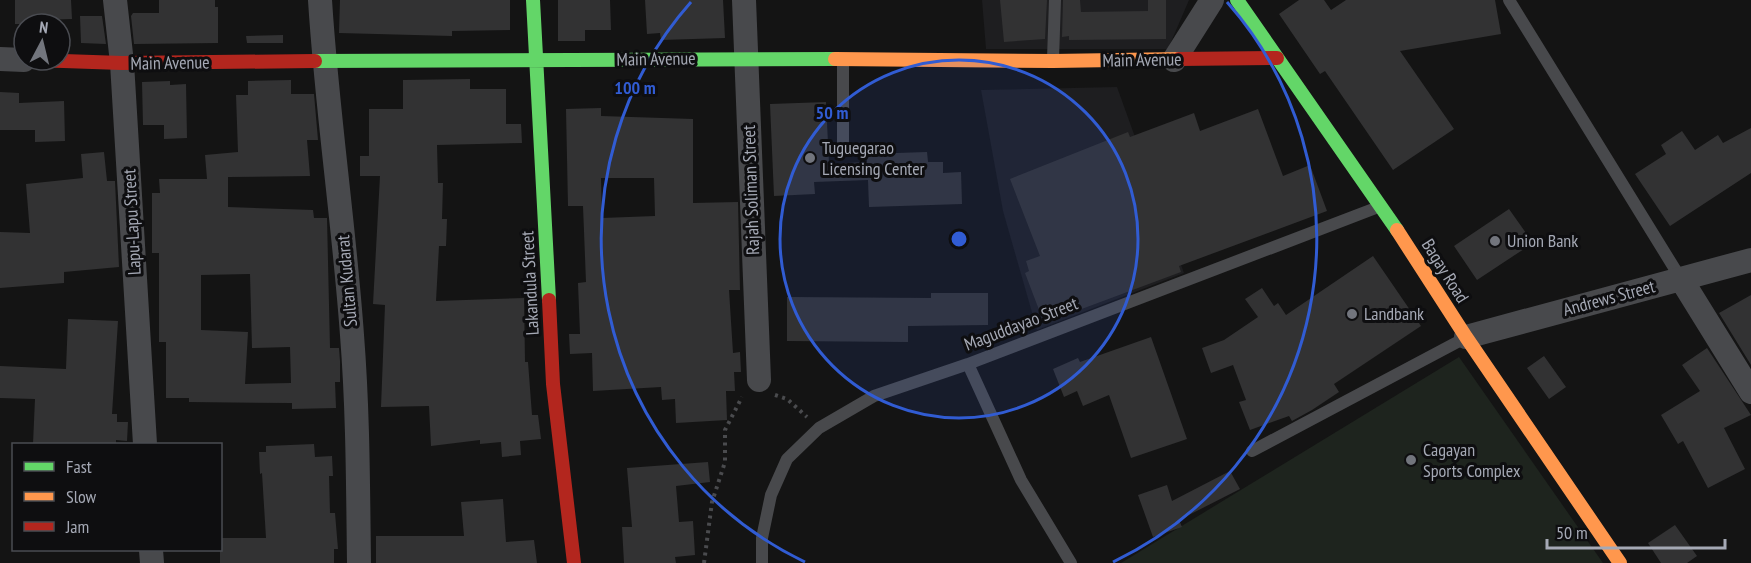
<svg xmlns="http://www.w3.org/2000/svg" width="1751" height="563" viewBox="0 0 1751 563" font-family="'PT Sans Narrow',sans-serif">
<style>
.built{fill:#1e1e20}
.green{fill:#1e241e}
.building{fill:#323233;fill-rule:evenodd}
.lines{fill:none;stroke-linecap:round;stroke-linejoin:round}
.path{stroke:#4a4b4e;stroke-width:4;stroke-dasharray:3 4.5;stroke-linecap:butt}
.lane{stroke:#48494c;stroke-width:12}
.street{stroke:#48494c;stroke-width:24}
.fast{stroke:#63d668;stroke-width:14}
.slow{stroke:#ff974d;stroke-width:14}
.jam{stroke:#b3261e;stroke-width:14}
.ring{fill:none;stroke:#315cd3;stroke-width:3}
.poi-dot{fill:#72757d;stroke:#0e0e10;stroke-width:2}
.labels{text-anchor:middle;stroke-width:6;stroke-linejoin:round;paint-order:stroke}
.street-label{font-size:18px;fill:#a5a9b5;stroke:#0e0e10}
.poi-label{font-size:18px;fill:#a5a9b5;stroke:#0e0e10;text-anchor:start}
.centre{fill:#315cd3;stroke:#0e0e10;stroke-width:3}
.ring-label{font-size:18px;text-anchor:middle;font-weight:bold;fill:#315cd3;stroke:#0e0e10;stroke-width:6;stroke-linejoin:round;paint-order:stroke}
</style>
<rect width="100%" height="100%" fill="#141414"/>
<path class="built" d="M982,0H1189L1168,49H986Z
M1117,87L1184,273L1037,330L1003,211L981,90Z"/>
<path class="green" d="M1459,357L1603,563H1121Z"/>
<path class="building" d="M15,0H71L72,19L38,20V24H15Z
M159,0H215V7H218V43L134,44L131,16L133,13H159Z
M340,0H510V30L452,31V36L339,33Z
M558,0H610L611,30H585V41H558Z
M645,0H723L725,38L661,40L660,33L647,34Z
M1000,0H1047L1045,39L1004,42Z
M1063,0H1080L1081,12L1148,11V0H1166V39L1069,40V36L1062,37Z
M1299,0H1324L1331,10L1346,0H1495L1501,34L1400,51L1454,129L1393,170L1325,71L1320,74L1279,14Z
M80,16H102L106,44L81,43Z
M283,35V43H247L246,36Z
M470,79V89H506V124H521L522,143L437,145L438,183H443L442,219H447L446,246H439L436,301L524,298L525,362H528L532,415H538L541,439L520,441L521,455L502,457L501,442L480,444V440L431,446L429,406L381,407L385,305L373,304L380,176H360V156H369V109H403V80Z
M291,80V94H314L318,140H307L310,176L228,177V207L313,210L314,218H327L330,348H339L340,361V382H335L336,408L292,409V403L189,402V398H166V342H159V253H152V193H160L159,179H207L205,155L238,152L236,95H248V81ZM250,274L252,348L290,347L291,383L245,384L248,332L201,330V275Z
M170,81V85L186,84L187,138L164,139V125H143L142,82Z
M0,92L19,93V103L64,101L65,141L35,142V130H0Z
M826,102L829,164L867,162V154L927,152L928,162H943V173L961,172L962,204L869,207L868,180L814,182L815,194L774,196L770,104Z
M601,108V116L693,119V203L738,202L740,290H729L733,353L740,352L741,372H734L735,391H726L727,420L676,423L675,399L662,400L661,387L593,391L592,353L570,354L569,334H580L578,283L586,282L583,206H568L566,109ZM601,178H654L655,216L602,218Z
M1258,109L1283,176L1310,165L1327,211L1179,266L1181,272L1044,323L1025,273L1029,271L1026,261L1040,256L1010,179L1128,132L1130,137L1194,113L1200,131Z
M1751,128V173L1670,226L1635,174L1666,154L1661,145L1682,131L1695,150L1718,135L1723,143Z
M104,152L107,181H115L119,267L64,272V283L0,288V232L30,233L26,184L83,178L81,154Z
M1509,209L1533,243L1477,280L1454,246Z
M1373,256L1421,326L1334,384L1339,392L1312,410L1292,421L1289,416L1250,430L1239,402L1246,400L1233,365L1211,373L1202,348L1224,340L1258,317L1245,299L1262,288L1274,306L1278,303L1286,315Z
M931,293H988V325L908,326V342L787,341V297L931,298Z
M1751,295V365L1719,313Z
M68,319L118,321L112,414H117V422H128L127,441L116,440V444H33L35,399L0,398V366L66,369Z
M1151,337L1187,439L1131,458L1109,395L1083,406L1077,391L1064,397L1053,369L1078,358L1080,362Z
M1707,348L1751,415L1724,428L1745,469L1708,488L1683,441L1678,444L1661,415L1700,391L1682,365Z
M1544,356L1566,387L1549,399L1527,368Z
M314,444L315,457L332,456L333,476H329L330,513H335L338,549H334V563H220V538H266L262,473L260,474L259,452H266V446Z
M708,462L710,482L676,486L679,522L693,521L695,555L675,557L676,563H624L622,527H632L627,468Z
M1230,471L1240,489L1179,520L1182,527L1153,537L1138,495L1167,485L1172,501Z
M503,499L506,542L534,540L537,563H376V536H464L461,502Z
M1675,525L1697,556L1687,563H1661L1648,543Z"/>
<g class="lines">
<path class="path" d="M775,395L787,399L807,417
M704,563L712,502L725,462V430L742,397"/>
<path class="lane" d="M1509,0L1681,279
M1053,59L1055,0
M843,60V149
M968,364L1021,480L1071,563
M1252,451L1465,338
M762,563V538L771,495L787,459L819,428L874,396L968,364L1381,206"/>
<path class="street" d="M115,0L122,63L145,444
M320,0C327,112 344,223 352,335C358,411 358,487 359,563
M744,0L759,380
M0,59L24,60
M1174,60L1212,0
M1681,279L1751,392
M1466,337L1751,260
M151,550L152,563"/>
<path class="fast" d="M533,0L549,300
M1237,0L1397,230
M315,61L835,59"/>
<path class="slow" d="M835,59L1053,61L1179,59
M1397,230L1466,337L1620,563"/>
<path class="jam" d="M1179,59L1277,58
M34,60L122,63L315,61
M549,300L553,384L574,563"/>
</g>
<circle cx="959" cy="239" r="179" fill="#315cd3" fill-opacity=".12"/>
<g class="ring">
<circle cx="959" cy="239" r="179"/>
<path d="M805 562A358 358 0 0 1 691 2M1227 2A358 358 0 0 1 1113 562"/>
</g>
<g class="poi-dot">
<circle cx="810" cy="158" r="6"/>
<circle cx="1495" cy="241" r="6"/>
<circle cx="1352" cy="314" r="6"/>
<circle cx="1411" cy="460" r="6"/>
</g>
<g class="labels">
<g class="street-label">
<text transform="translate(656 59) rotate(-1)" y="6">Main Avenue</text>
<text transform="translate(1142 60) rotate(-1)" y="6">Main Avenue</text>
<text transform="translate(170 63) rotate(-1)" y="6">Main Avenue</text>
<text transform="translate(751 190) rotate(-92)" y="6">Rajah Soliman Street</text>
<text transform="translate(132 222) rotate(-93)" y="6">Lapu-Lapu Street</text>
<text transform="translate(1445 271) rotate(58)" y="6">Bagay Road</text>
<text transform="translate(347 281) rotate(-95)" y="6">Sultan Kudarat</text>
<text transform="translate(530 283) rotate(-93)" y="6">Lakandula Street</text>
<text transform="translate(1609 298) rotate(-15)" y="6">Andrews Street</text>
<text transform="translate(1021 324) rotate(-21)" y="6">Maguddayao Street</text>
</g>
<g class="poi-label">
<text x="822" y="154">Tuguegarao<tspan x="822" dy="21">Licensing Center</tspan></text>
<text x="1507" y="247">Union Bank</text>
<text x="1364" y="320">Landbank</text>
<text x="1423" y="456">Cagayan<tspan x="1423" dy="21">Sports Complex</tspan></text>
</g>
</g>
<circle cx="959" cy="239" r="9" class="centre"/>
<g class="ring-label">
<text x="635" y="94">100 m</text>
<text x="832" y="119">50 m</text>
</g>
<rect x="12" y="443" width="210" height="108" fill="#0e0e10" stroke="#4a4c52" stroke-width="1.5"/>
<rect x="24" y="462" width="30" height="9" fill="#63d668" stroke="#4a4c52" stroke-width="1.5"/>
<text x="66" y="473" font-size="18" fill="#a5a9b5">Fast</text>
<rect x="24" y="492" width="30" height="9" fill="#ff974d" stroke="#4a4c52" stroke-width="1.5"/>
<text x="66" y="503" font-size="18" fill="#a5a9b5">Slow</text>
<rect x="24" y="522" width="30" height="9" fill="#b3261e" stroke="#4a4c52" stroke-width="1.5"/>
<text x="66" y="533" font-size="18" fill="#a5a9b5">Jam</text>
<g transform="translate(42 42) rotate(7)"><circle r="28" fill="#0e0e10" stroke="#4a4c52" stroke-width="1.5"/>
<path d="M0-4.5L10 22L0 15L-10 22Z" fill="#72757d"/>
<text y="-9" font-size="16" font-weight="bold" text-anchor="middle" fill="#a5a9b5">N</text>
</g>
<path d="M1547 539v9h178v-9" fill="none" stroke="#a5a9b5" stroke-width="3"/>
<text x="1556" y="539" font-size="18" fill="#a5a9b5" stroke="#0e0e10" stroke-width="4.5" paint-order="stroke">50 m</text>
</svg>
